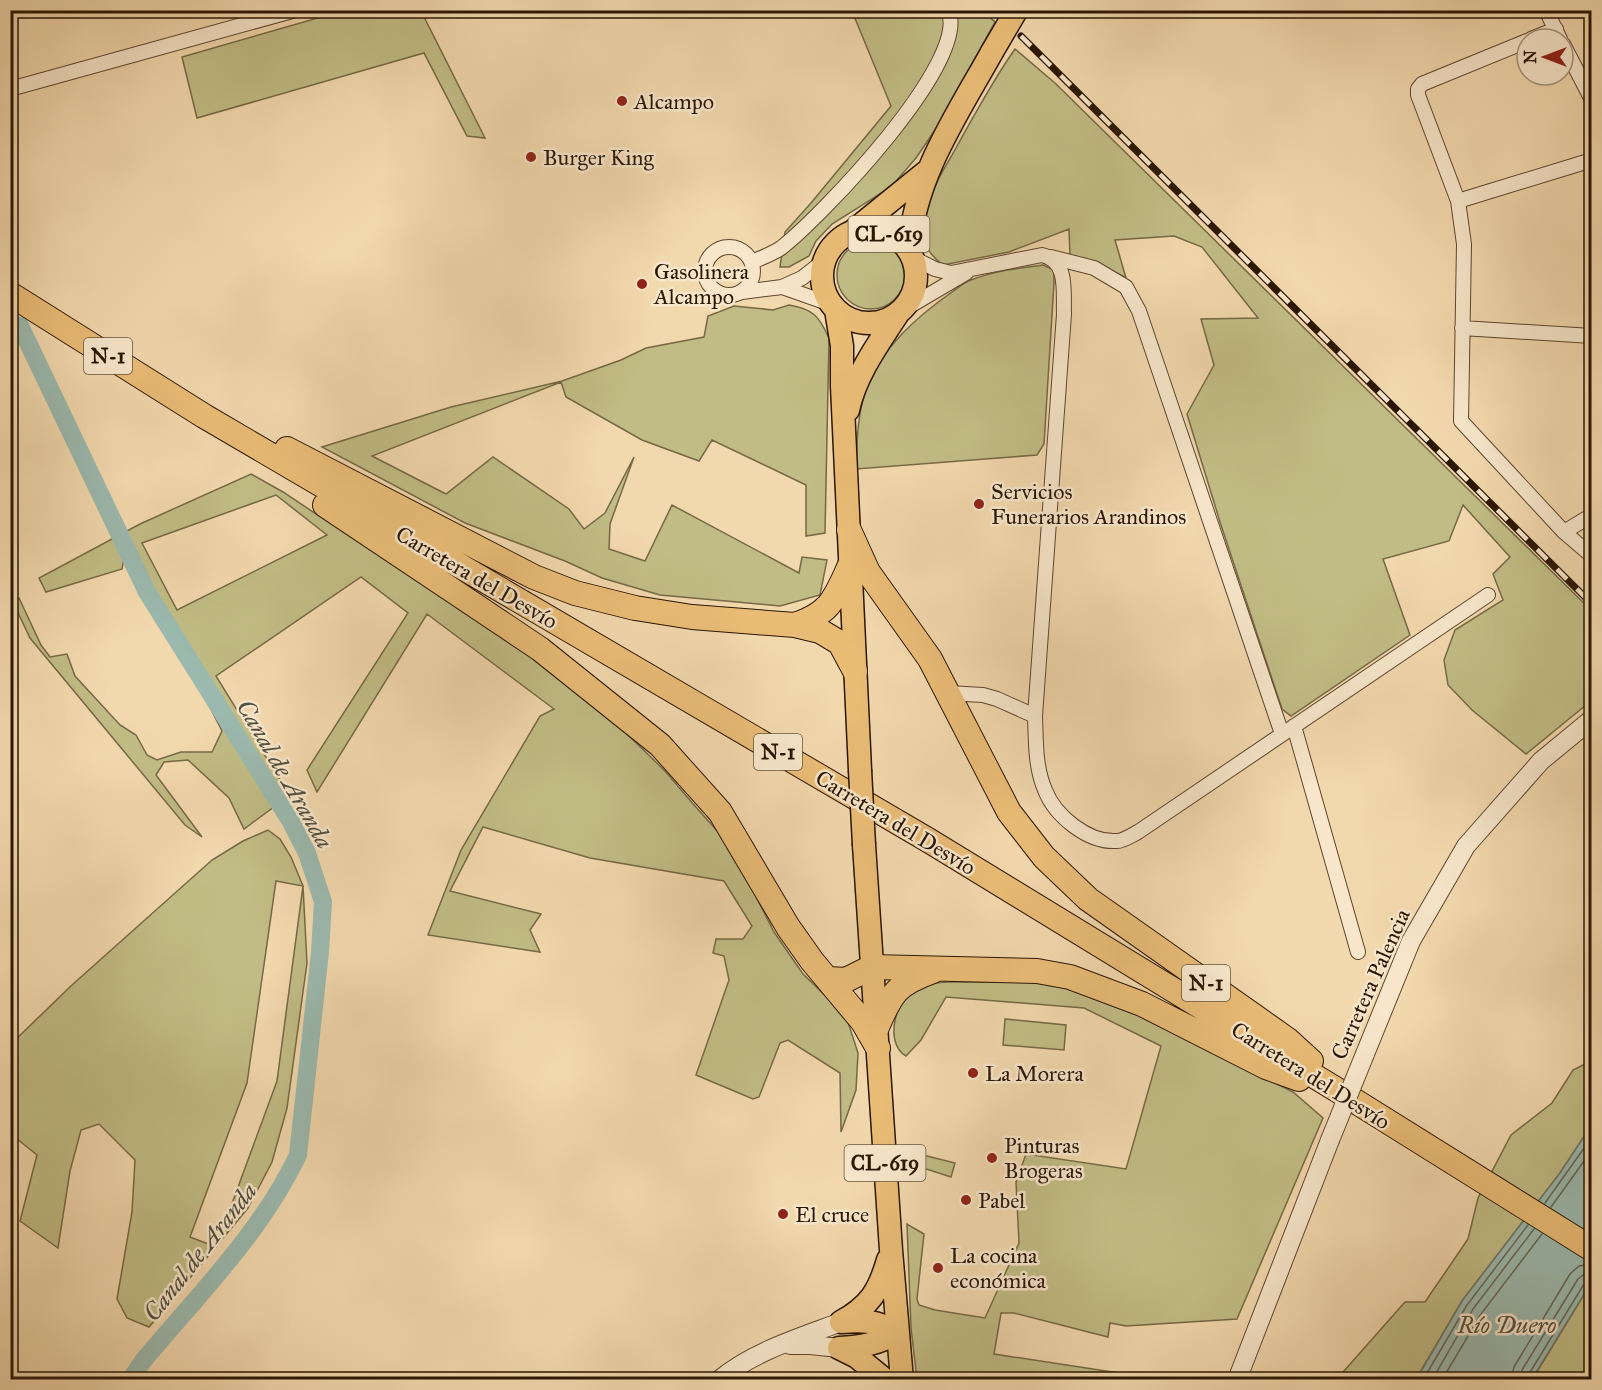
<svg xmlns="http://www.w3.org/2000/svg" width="1602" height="1390" viewBox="0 0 1602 1390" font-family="'IM FELL Great Primer',serif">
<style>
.green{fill:#c1bc85;stroke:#766944;stroke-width:1.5;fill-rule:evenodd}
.water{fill:#9bb9ae;stroke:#6e786a;stroke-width:1.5}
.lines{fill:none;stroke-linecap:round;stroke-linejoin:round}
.shore{stroke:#636858;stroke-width:1.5}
.canal{stroke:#9bb9ae;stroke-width:18}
.minor-casing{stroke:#5d462e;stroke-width:16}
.tertiary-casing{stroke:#5d462e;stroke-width:20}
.primary-casing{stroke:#2b1603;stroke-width:25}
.trunk-casing{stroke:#2b1603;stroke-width:26}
.minor{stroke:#f7e6ca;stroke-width:14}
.tertiary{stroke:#f7e6ca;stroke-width:18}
.primary{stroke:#e9bc76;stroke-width:22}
.trunk{stroke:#e9bc76;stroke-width:24}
.rail-casing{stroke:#2b1603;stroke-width:7}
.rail{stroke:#f7e6ca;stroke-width:4.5;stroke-dasharray:14;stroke-linecap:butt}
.tertiary-bridge-casing{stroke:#5d462e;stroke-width:20;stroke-linecap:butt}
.primary-bridge-casing{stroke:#2b1603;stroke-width:25;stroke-linecap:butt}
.tertiary-bridge{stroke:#f7e6ca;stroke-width:18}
.primary-bridge{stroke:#e9bc76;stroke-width:22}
.poi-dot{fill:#8f2418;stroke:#f7e6ca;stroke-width:2}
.labels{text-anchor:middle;stroke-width:5;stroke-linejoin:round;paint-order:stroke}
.shield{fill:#f7e6ca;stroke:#68543f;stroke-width:1.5}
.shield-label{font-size:21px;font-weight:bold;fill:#2b1603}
.poi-label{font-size:22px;fill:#2b1603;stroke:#f7e6ca;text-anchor:start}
.street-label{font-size:22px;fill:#2b1603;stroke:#f7e6ca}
.water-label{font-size:24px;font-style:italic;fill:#524f3f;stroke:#f7e6ca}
</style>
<rect width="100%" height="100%" fill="#f2d8ad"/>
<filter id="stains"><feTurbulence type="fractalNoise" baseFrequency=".00333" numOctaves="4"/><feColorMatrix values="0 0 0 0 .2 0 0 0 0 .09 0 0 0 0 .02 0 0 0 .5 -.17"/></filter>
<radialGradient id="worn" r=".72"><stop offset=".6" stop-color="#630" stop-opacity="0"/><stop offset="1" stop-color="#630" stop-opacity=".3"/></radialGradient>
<path class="green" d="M342,11H421L485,138L467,136L424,53L197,118L182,57Z
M852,11H983L995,22L937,127L916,158L891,187L832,224L816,241L809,256L789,267H780L785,232L811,203L891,106Z
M1015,49L1056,84L1591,610V701L1526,754L1472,710L1448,685L1444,660L1455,630L1503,600L1493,574L1510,557L1463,505L1449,541L1383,559L1410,635L1291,716L1282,709L1220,522L1187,414L1214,365L1201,319L1258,318L1202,247L1174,236L1115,240L1126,278L1096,262L1070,256L1069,229L1009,252L943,265C928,254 922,242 922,223C922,203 946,166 956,148C975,114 993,80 1015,49Z
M837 275a34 34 0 1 1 68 0a34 34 0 1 1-68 0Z
M1043,265L1054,270V283L1044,444L1037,455L856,469C857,442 857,414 867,387C882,347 918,316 952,292C958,288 964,282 971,280C994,271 1019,268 1043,265Z
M789,305C813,309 819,316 829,338L825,533L806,536V485L712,440L699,461L642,440L566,397L561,382L372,456L446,494L493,457L569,509L584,529L605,513L634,457L610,524L609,549L645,561L672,505L799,573L802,557L827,560L820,595L780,606L660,595L602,578L565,561L465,523L322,447L451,407L562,381L621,360L646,348L704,337L708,316L734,306L773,310Z
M251,474L283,492L551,670L624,731L665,771L694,805L730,845L774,932L803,974L846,1016L858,1053L856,1090L841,1132L840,1073L788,1040L780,1043L759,1097L753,1099L696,1075L729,980L724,956L713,953L716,939H743L752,926L724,881L590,858L483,827L450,891L541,914L530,930L540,952L428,935L461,850L540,716L554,709L427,614L317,792L307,770L408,613L361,577L216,676L282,783L293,793L244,829L229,798L188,760L164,762L156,775L202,837L185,825L30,638L13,602L19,598L41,645L50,657L67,654L75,676L120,725L136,735L147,755L157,760L181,752H212L222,731L202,692L155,620L125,553L122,569L46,592L39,578L140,524ZM276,495L327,535L177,610L142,543Z
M268,830L280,839L291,857L303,886L307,963L287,1108L272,1162L248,1208L149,1327L127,1318L117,1299L132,1212L135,1160L99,1124L81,1130L70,1171L58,1248L20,1221L37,1155L11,1134V1044L72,985L212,860L243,841ZM276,881L303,886L277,1081L216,1247L190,1237L247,1083Z
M947,982H1037L1079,989L1146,1019L1293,1092L1323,1118L1237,1319L1126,1326L1110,1323L1108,1337L1014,1313H1001L994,1354L1158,1379H917L911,1328L907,1224L924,1234L917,1299L919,1305L935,1310L985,1318L1019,1243L1016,1182L1026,1154L1126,1169L1161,1046L1084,1008L946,997L921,1040L906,1056C883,1043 896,996 918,987C926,983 938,983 947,982Z
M1005,1019L1066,1025L1064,1050L1003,1045Z
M1591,1061V1126L1560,1173L1462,1301L1416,1379L1336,1380L1405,1302H1425L1468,1239L1478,1198L1511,1135L1552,1103L1573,1070Z
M923,1155L955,1163L951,1177L920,1167Z
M1591,1283V1379L1532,1380Z"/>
<path class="water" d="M1591,1126V1283L1532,1379L1416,1380L1462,1301L1560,1173Z"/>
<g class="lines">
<path class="shore" d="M1545,1203L1592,1137
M1551,1207L1592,1150
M1423,1380L1467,1305L1528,1225
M1432,1380L1473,1309L1534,1229
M1442,1380L1481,1314L1542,1234
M1511,1380L1514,1367L1570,1274L1579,1266L1592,1264
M1520,1380L1522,1370L1578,1279L1583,1275L1592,1273
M1528,1380L1529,1374L1584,1284L1592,1281"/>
<path class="canal" d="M20,326L147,592L291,822L307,853L323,902L320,952L298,1155C261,1233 198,1295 143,1361L130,1380"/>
<defs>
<path id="minor" d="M1546,10L1560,39
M1531,39L1556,29
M1527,41L1422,84L1418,89V95L1458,201L1464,244L1461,421L1564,532L1592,556
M1563,44L1592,100
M10,89L296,10
M1458,201L1592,160
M705 271a24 24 0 1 1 48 0a24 24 0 1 1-48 0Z
M1051,257L1094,268L1126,287L1139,311L1282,734
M913,258L935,269L951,273L1042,255C1069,261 1063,292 1064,314L1035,716L997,699L983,695L948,693
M752,262C761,258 772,254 781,248C820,218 972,60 948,10
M782,287L833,305
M742,292L782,287L802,278L825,260
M903,310L966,273
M1462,328L1592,336
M1564,532L1592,515
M1035,716C1036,741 1035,767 1045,790C1055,816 1088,843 1117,841C1123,841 1132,835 1138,832L1488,595
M1294,726L1358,952"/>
<path id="tertiary" d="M1365,1054L1411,941L1466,846L1541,761L1592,719
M790,1345H810L839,1348
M719,1380C752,1352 801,1337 841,1322
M1237,1380L1330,1140"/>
<path id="primary" d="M822 276a47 47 0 1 1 94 0a47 47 0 1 1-94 0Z
M852,232L926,172
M909,250C914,177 957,115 992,52
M836,310L842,346V386L860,770
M848,410C855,376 878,344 897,315
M864,845L891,1250L902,1380
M841,1322C870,1306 879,1291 888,1260
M842,1322C865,1320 876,1321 897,1332
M839,1348C860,1347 879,1344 897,1332
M839,1348L857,1357L885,1380"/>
<path id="trunk" d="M10,294L204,416L928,840L1347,1096L1592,1249
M287,449L534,577L575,593L635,608L692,617L795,625L820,631L840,643L855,671
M325,505L540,649L660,745L720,812L788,927L812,961L863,1022L878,1048
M849,530L868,572L930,659L1009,812L1044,857L1088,899L1288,1040L1311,1061
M795,625C831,613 835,598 850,565
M829,979L846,980L872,967L1037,971L1070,977L1142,1004L1266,1067L1299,1079
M877,1027C892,992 897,984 933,971"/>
</defs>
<use href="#minor" class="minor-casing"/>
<use href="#tertiary" class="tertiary-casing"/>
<use href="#primary" class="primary-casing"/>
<use href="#trunk" class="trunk-casing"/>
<use href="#minor" class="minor"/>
<use href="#tertiary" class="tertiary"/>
<use href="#primary" class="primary"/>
<use href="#trunk" class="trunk"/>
<defs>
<path id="rail" d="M995,10L998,14
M1021,36L1592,604"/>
</defs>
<use href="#rail" class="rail-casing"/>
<use href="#rail" class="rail"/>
<defs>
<path id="tertiary-bridge" d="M1330,1140L1365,1054"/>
<path id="primary-bridge" d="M992,52L1016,11
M860,770L864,845"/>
</defs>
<use href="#tertiary-bridge" class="tertiary-bridge-casing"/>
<use href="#primary-bridge" class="primary-bridge-casing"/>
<use href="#tertiary-bridge" class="tertiary-bridge"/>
<use href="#primary-bridge" class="primary-bridge"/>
</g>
<g class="poi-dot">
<circle cx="622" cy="101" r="6"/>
<circle cx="531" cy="157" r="6"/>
<circle cx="642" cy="284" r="6"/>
<circle cx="979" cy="504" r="6"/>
<circle cx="973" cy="1073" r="6"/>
<circle cx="992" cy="1158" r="6"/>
<circle cx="966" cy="1200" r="6"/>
<circle cx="783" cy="1214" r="6"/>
<circle cx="938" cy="1268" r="6"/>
</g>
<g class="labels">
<g class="shield">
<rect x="848.5" y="216" width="81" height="36" rx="4.5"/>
<rect x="84" y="338" width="48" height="36" rx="4.5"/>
<rect x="754" y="734" width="48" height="36" rx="4.5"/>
<rect x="1182" y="965" width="48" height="36" rx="4.5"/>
<rect x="844.5" y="1145" width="81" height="36" rx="4.5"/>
</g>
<g class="shield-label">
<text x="889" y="241">CL-619</text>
<text x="108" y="363">N-1</text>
<text x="778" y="759">N-1</text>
<text x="1206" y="990">N-1</text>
<text x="885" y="1170">CL-619</text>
</g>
<g class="poi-label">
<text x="634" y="109">Alcampo</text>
<text x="543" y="165">Burger King</text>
<text x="654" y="279">Gasolinera<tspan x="654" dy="25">Alcampo</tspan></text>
<text x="991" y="499">Servicios<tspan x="991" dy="25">Funerarios Arandinos</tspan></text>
<text x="985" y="1081">La Morera</text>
<text x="1004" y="1153">Pinturas<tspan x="1004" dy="25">Brogeras</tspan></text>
<text x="978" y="1208">Pabel</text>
<text x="795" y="1222">El cruce</text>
<text x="950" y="1263">La cocina<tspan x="950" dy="25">económica</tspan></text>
</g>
<g class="street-label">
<text transform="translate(477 577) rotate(30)" y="8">Carretera del Desvío</text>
<text transform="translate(896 822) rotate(31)" y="8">Carretera del Desvío</text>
<text transform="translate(1370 984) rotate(-66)" y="8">Carretera Palencia</text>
<text transform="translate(1311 1075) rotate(32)" y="8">Carretera del Desvío</text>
</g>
<g class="water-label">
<text transform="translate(285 774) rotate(60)" y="8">Canal de Aranda</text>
<text transform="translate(200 1252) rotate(-52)" y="8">Canal de Aranda</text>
<text x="1507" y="1333">Río Duero</text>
</g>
</g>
<rect width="1602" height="1390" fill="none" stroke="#f2d8ad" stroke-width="36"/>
<rect x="12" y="12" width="1578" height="1366" fill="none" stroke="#2b1603" stroke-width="3"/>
<rect x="18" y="18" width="1566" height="1354" fill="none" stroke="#2b1603" stroke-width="1.5"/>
<g transform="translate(1545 57) rotate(270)"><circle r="28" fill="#f7e6ca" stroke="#a5937a" stroke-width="1.5"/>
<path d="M0-4.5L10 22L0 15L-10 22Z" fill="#8f2418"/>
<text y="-9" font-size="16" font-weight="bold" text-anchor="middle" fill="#2b1603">N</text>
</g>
<rect width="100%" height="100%" filter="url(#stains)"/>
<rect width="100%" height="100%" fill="url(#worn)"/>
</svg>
